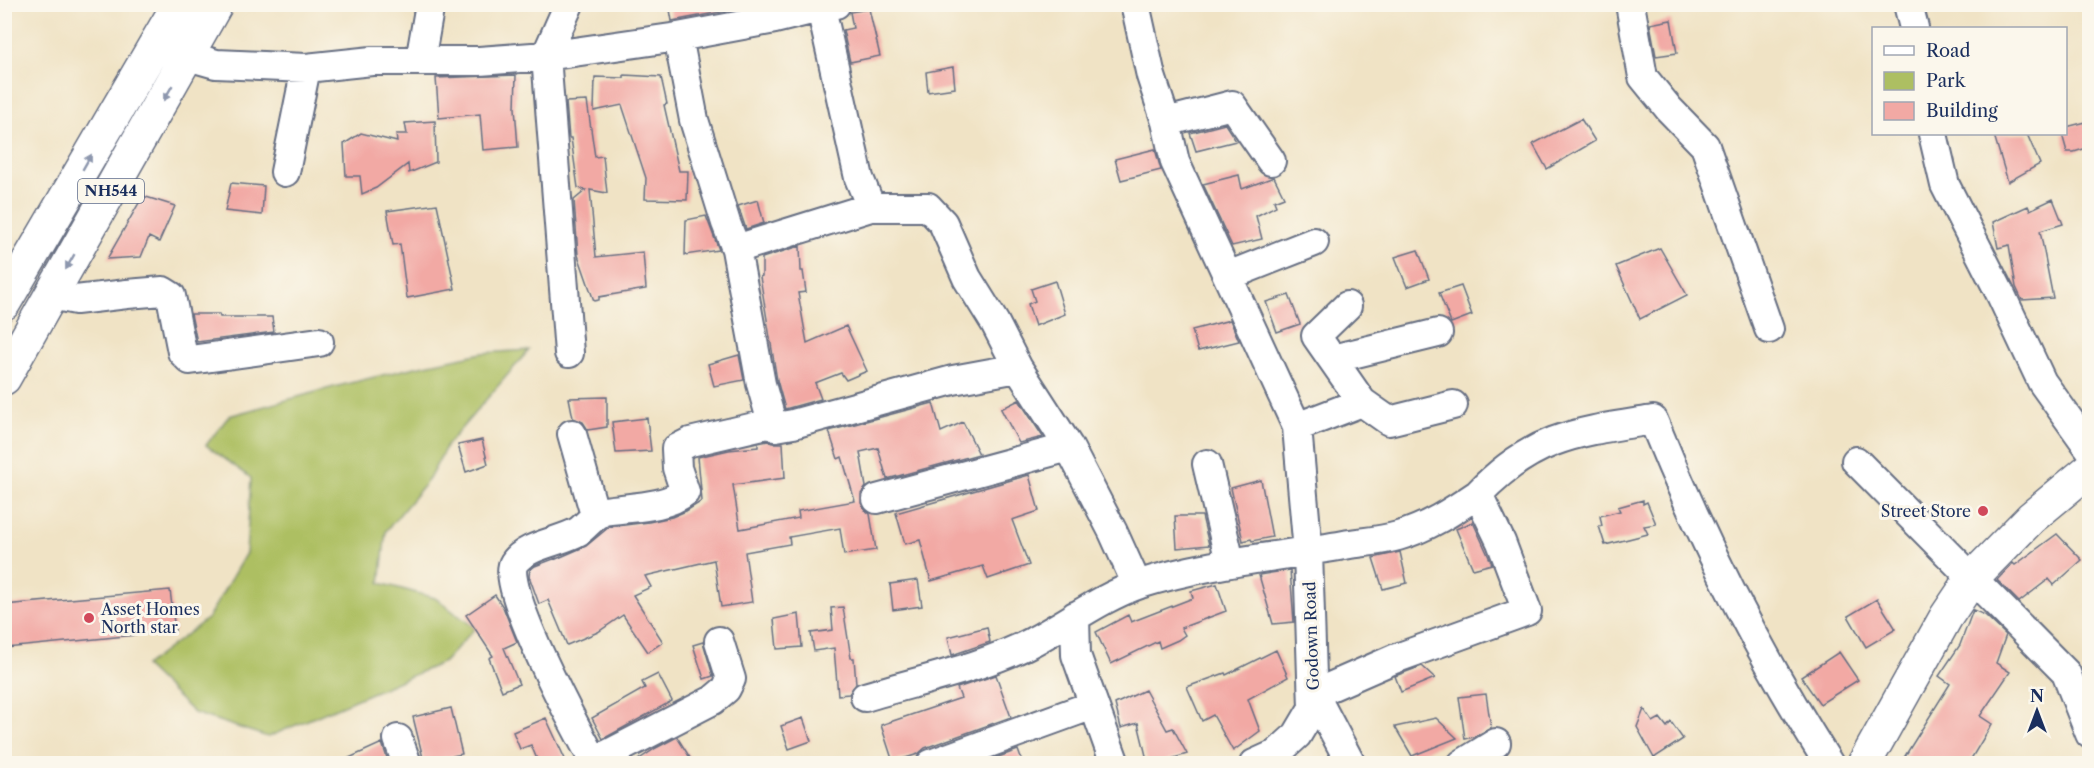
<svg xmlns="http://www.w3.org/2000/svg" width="2094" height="768" viewBox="0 0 2094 768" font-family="'Libre Caslon Text',serif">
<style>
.green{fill:#adbf62;stroke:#647760;stroke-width:1.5}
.building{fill:#f2a9a4}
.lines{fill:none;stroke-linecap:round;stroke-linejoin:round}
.minor-casing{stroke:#666e82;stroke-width:32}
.major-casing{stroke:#666e82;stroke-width:36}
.highway-casing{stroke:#666e82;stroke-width:36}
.minor{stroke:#fff;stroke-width:28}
.major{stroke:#fff;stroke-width:33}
.highway{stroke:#fff;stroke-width:33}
.oneway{fill:#8d97ae}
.poi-dot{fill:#d1495b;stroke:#fbf7ec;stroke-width:2}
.labels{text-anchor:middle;stroke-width:6;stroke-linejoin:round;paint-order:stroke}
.shield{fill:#fbf7ec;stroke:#5e6b89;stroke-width:1.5}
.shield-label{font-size:15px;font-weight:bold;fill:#1b2f5e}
.poi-label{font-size:16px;fill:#1b2f5e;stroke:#fbf7ec;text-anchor:end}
.street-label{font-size:16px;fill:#1b2f5e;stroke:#fbf7ec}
</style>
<rect width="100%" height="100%" fill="#fbf7ec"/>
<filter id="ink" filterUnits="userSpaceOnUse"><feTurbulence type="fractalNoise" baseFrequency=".0167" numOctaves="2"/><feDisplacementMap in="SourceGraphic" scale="12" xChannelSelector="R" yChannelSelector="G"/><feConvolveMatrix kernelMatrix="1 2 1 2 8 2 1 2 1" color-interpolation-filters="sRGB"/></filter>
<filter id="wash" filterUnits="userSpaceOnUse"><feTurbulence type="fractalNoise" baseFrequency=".008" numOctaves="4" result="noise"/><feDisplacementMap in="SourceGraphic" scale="24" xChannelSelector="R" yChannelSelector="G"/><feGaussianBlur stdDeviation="1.35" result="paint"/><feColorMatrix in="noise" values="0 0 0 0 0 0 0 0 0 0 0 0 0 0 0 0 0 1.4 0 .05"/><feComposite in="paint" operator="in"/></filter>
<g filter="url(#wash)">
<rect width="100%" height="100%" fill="#f0e3c5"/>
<path class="green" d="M529,350L447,445L429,479L386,531L380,583L435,598L475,628L444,662L268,737L194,713L145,666L208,618L246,553L251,478L206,445L229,416L334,387L411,368L482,353Z"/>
<g id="blocks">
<path class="building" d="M669,4H763L672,21Z
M869,9L880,56L850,62L843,30L853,28L850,12Z
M1671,20L1677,53L1656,56L1650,24Z
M953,67L955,88L928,92L926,72Z
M516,75L515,108L518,147L483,150L480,114L439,118L436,78Z
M624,75L661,77L667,104L664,105L679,171H688L687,200L645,199L646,178L622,105L594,111L595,77L624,78Z
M587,101L595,157L603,156L607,193L590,190L596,257L643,252L646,289L599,297V300L594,301L578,255L574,200L586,190L578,188L571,138H569L566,102Z
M1581,119L1595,141L1547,169L1533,144Z
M435,121L436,162L409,173L408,164L376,188L362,194L360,176H346L344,144L361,133L397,142L396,134H407L405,123Z
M2090,121V147L2074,152H2067L2062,134H2066V127Z
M1225,124L1236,141L1196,151L1190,133Z
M2011,134H2027L2040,164L2008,182L1994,135Z
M1155,149L1161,170L1121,180L1115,159Z
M1239,175L1242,189L1274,177L1284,197L1274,201L1276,206L1256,216L1262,239L1232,246L1203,184Z
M231,183L264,186L262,215L225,211Z
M143,196L175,206L159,242L149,237L141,257L107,259Z
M2053,199L2063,224L2040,231L2053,298L2022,300L2016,287L2009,245L1998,248L1993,222L2028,206L2030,210Z
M758,200L764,223L746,229L738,206Z
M437,204L455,289L407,298L400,244L393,245L387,211Z
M706,216L719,250L685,255L686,220Z
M800,246L801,271H803L806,292L798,293L807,343L846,326L867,371L846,380L841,373L815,383L821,399L785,409L777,380L760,277L762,276V258Z
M1660,248L1687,295L1640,319L1616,266Z
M1418,250L1429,279L1407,287L1395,257Z
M1055,281L1065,314L1035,326L1028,304L1035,301L1031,289Z
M1461,286L1472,315L1451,323L1439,293Z
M1289,295L1300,324L1277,332L1266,302Z
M191,314H219L220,317H272L274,332L197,342Z
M1230,320L1239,341L1198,351L1192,330Z
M739,355L744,380L714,386L708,364Z
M607,397V427L588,430L583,422L573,418L569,398Z
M1019,400L1043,437L1019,443L1001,409Z
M933,403L941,432L963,422L979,454L887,479L878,448L860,452L866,487L861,494V503L865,510L870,514L876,550L844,555L840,528L789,537L790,544L745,552L752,602L721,607L714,560L645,576L651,587L633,595L663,642L648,652L623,615L598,632L567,645L548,600L539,604L529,576L530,570L535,566L556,558V559L586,546L609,527L649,522L672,517L686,511L702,501L698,457L729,450L758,447V443L768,441L772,443H783L785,478L733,485L740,529L799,518L798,511L855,501L842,457L838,459L829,431Z
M647,418L651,451L616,453L612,422Z
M482,440L488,464L466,472L458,445Z
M1029,475L1039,511L1012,520L1029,565L988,579L983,566L931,581L920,540L905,544L896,513Z
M1261,480L1272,537L1252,541L1251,539L1243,541L1231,488Z
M1643,500V504L1647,502L1656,524L1644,526L1648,534L1605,545L1599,526H1602L1600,516L1620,511L1618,507Z
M1175,516H1202L1209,545L1177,548Z
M1473,522L1492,564L1473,569L1456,529Z
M2057,534L2082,560L2054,585L2049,579L2019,602L1997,580L2013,563L2015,565Z
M1400,552L1407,583L1383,589L1373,558Z
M1290,570L1294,622L1273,624L1259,575Z
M918,580L922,606L893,610L890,584Z
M1217,584L1226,611L1181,628L1185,635L1178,640L1160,648L1158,641L1111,664L1096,632L1128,615L1131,622L1193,598L1191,591Z
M170,590L175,631L6,648L4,605Z
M495,595L503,607L517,642L504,648L519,684L502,691L489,658L493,656L466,615Z
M1877,599L1896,629L1866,647L1848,616Z
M843,607L851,658H854L856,684L849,694L838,695L834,648L814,651L811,633L833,630L831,608Z
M1973,610L1985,615L2006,635L1996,663L2010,672L1980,716L1992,724L1968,764H1900L1950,684L1939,676L1960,645Z
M799,614L802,647L777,649L774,619Z
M987,627L990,642L952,655L948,637Z
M703,642L713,676L704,679L693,645Z
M1276,650L1288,677L1248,699L1260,731L1233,751L1213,715L1202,721L1187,687L1225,673L1226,675Z
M1839,652L1858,680L1820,704L1801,677Z
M1422,666L1435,678L1401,692L1395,676Z
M658,674L672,701L603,739L592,718L645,688L642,682Z
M996,675L1011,717L925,748L918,754L893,762L881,725L961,698L957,688Z
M1145,690L1167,730L1173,728L1187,754L1155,764H1148L1138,723L1121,728L1115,704Z
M1486,694L1491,728L1474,737L1465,739L1459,697Z
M451,708L462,754L424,762L413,717Z
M1644,709L1653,722L1660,718L1667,727L1671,722L1683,739L1654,758L1637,727Z
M546,718L565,759L556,764H539L531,745L520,749L513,732Z
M803,718L811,741L789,749L781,726Z
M1436,718L1457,738L1412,756L1395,727Z
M677,737L694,764H632L656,748Z
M382,743L389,764H336Z
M1018,750L1023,764H995L993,759Z"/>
</g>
</g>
<g filter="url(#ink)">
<use href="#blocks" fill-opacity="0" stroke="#666e82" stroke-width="1.5"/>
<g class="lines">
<defs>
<path id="minor" d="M1135,4L1151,76L1166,122L1175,162L1297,427L1308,552L1313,708L1297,735L1276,754L1254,764
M1630,4L1643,77L1669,109L1705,146L1769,329
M1908,4L1914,28
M821,8L859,178L871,207H928L943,223L967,278L995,323L1018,368L1069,447L1113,532L1137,585
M678,37L694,120L726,223L736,249L761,384L772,423
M188,56L216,64L306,68L372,61H479L546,56L678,37L775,19L836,4
M420,61L430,4
M1166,122L1232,105L1271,161
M1933,134L1945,185L2001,295L2042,382L2090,449
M285,172L306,68
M736,249L871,207
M1228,276L1314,242
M51,295L76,300L127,294L163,291L171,296L182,352L190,360L319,342
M1347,306L1316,336L1362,402
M569,353L546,56L569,4
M1332,359L1438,333
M1297,427L1362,402L1389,421L1453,405
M572,434L595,515
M1856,461L2066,673L2090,734
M1207,464L1230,562
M1478,494C1533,436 1578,432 1653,420C1701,539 1760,655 1829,764
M877,499L1069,447
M1075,616L1076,655L1115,764
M865,697C917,681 985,667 1032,642C1068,623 1102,597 1140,584C1207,563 1276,557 1344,545C1362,542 1381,541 1398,536C1427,528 1453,511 1478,494L1501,542L1527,611L1394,659L1314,694L1351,764
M398,739L407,764
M595,761L713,700L726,689L731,679L719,641
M596,764C580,737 499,586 514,563C525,545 561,542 579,531C588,524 593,516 604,511C628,507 666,508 685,492L677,468L676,449L690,442L772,423L776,427L793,424L953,380L1018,368
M931,764L1093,705
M1462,764L1496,743"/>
<path id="major" d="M1864,764L1946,617L1973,577L2031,518L2090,469"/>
<path id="highway" d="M4,303L179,4
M4,378L216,4"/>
</defs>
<use href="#minor" class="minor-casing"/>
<use href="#major" class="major-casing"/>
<use href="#highway" class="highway-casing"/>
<use href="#minor" class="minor"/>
<use href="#major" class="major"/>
<use href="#highway" class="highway"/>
</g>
<defs><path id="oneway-solid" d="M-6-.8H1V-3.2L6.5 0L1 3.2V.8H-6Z" transform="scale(1.5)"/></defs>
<g class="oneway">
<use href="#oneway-solid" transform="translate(168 93) rotate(120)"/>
<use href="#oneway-solid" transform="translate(87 162) rotate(-60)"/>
<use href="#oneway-solid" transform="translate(70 262) rotate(120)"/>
</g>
</g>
<g class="poi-dot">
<circle cx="1983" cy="511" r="6"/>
<circle cx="89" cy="618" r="6"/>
</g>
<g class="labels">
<rect class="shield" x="78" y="179" width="66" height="24" rx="4.5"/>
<g class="shield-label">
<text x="111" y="196">NH544</text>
</g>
<g class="poi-label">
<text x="1971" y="517">Street Store</text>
<text x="101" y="615" text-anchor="start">Asset Homes<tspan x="101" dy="18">North star</tspan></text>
</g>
<g class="street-label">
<text transform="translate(1311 636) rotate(-92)" y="6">Godown Road</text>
</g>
</g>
<rect width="2094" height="768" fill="none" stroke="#fbf7ec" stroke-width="24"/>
<rect x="1872" y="27" width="195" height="108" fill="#fbf7ec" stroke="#a1a7b3" stroke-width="1.5"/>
<rect x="1884" y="46" width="30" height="9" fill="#ffffff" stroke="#a1a7b3" stroke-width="1.5"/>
<text x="1926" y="57" font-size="18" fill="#1b2f5e">Road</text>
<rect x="1884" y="72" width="30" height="18" fill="#adbf62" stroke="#a1a7b3" stroke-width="1.5"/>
<text x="1926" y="87" font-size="18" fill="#1b2f5e">Park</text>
<rect x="1884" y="102" width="30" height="18" fill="#f2a9a4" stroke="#a1a7b3" stroke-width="1.5"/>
<text x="1926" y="117" font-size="18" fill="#1b2f5e">Building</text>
<g transform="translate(2037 711)" stroke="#fbf7ec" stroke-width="4.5" paint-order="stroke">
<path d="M0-4.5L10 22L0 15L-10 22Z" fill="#1b2f5e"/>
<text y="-9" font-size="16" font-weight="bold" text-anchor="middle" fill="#1b2f5e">N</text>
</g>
</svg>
